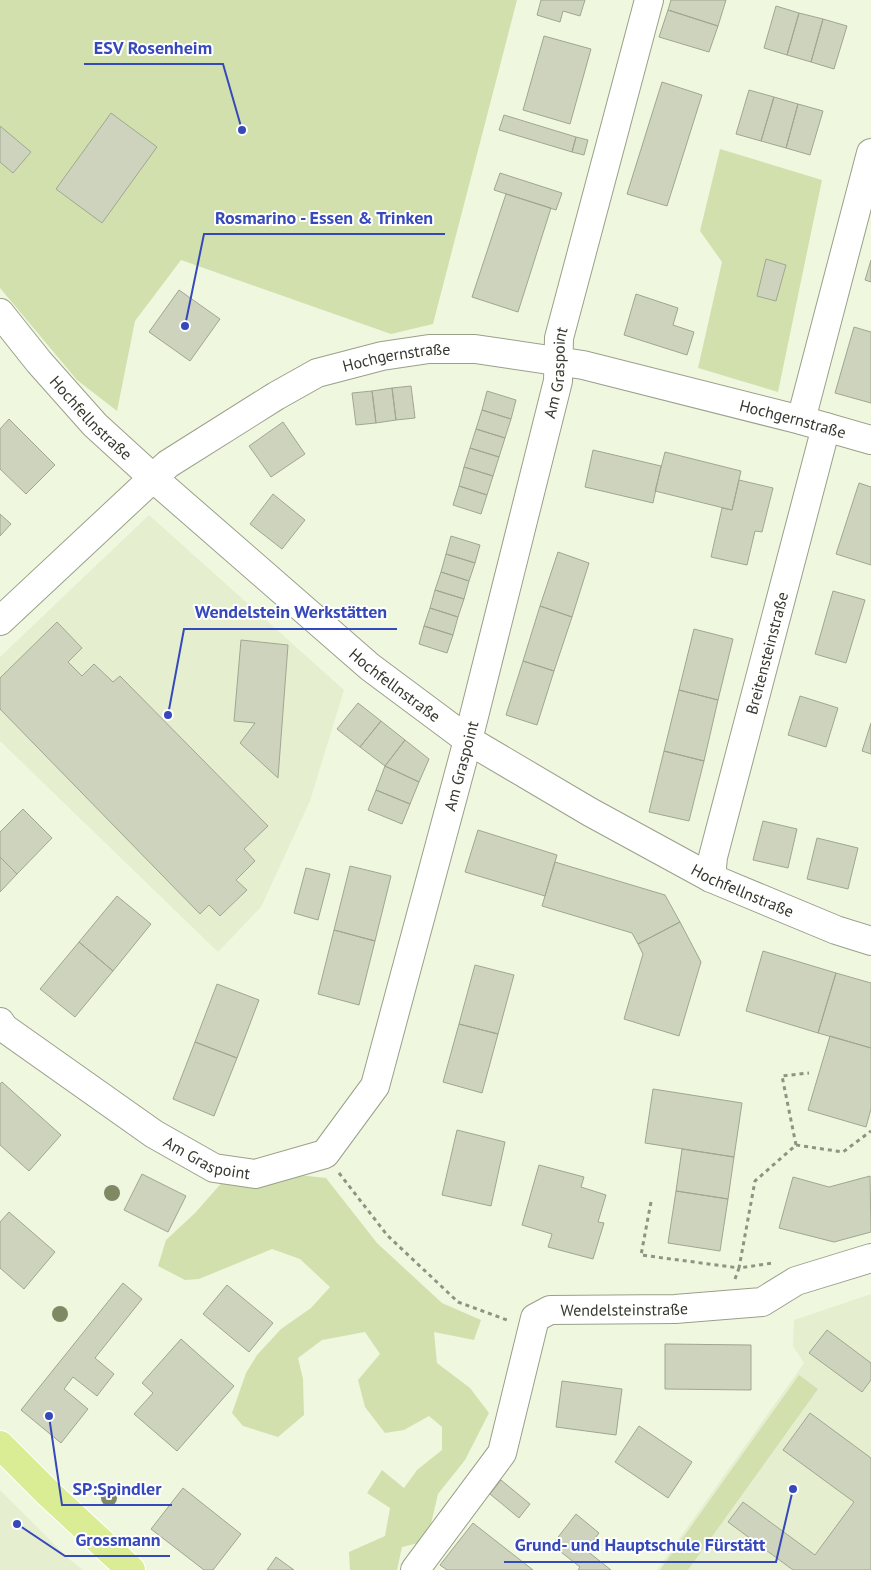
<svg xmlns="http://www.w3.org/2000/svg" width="871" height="1570" viewBox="0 0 871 1570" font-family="'PT Sans',sans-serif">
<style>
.built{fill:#e5eecf}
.green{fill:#d2e0ae}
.building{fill:#cdd3bd;stroke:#a0a791}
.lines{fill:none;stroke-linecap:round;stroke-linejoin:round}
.minor-casing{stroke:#99a08a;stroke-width:30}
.major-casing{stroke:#fff;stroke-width:30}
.path{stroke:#8e9383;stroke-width:3;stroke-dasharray:4 4;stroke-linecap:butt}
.minor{stroke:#fff;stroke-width:28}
.major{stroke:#daed95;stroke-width:28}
.tree{fill:#808964}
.labels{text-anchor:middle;stroke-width:4;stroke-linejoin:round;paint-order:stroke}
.street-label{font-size:16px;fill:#363930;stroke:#fff}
.leader{fill:none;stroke:#3649bb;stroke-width:2}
.callout-dot{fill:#3649bb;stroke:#fff;stroke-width:2}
.callout-label{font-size:18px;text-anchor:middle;font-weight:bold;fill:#3649bb;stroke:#fff;stroke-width:4;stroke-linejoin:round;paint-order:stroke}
</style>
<rect width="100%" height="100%" fill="#f0f7df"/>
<path class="built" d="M149,515L344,690L310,801L261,907L218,952L0,741V657Z
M871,1294V1570H657L804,1363L793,1346L794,1320Z
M0,1490L68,1558L83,1570H0Z"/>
<path class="green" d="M0,0H517L433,324L391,334L181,260L135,321L117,411L77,380L0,288Z
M720,149L822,180L778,392L698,368L722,262L700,231Z
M289,1174L326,1178L377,1243L442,1303L481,1320L474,1340L434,1332L437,1363L470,1388L489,1413L465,1460L438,1494L427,1541L402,1547L397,1570H350L349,1552L385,1536L390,1508L367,1493L382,1470L404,1488L417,1470L442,1450V1427L429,1416L404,1430L385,1433L365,1407L358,1380L380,1354L365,1332L322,1340L298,1358L303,1379L304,1415L278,1437L243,1426L232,1413L246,1373L257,1355L281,1329L311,1308L330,1287L300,1259L272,1249L199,1279L185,1280L158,1266L166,1240L195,1213L225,1179Z
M799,1375L818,1389L688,1570H660Z"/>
<path class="building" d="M541,0H585L580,16L563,11L560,22L537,15Z
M671,0H726L718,26L668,10Z
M776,6L799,13L787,55L764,48Z
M668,10L718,26L709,52L659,37Z
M799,13L823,19L811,62L787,55Z
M823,19L847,26L834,69L811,62Z
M544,36L591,49L570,124L523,110Z
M662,82L702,95L667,206L627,194Z
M749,90L774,97L761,141L736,134Z
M774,97L798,104L786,148L761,141Z
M798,104L823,111L810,155L786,148Z
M111,113L157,147L102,223L56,189Z
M504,115L576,137L572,152L499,130Z
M0,126L31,152L13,173L0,162Z
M576,137L588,140L584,155L572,152Z
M500,173L562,193L556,210L494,190Z
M506,194L551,208L518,312L472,297Z
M766,259L786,265L776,301L757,296Z
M871,260V282L865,280Z
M179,290L220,319L190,361L149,332Z
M636,294L678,308L673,325L694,332L687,355L624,335Z
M854,327L871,332V403L835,393Z
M411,386L415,418L396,420L392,388Z
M392,388L396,420L376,423L372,391Z
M372,391L376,423L356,425L352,393Z
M487,391L516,400L511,419L482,410Z
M482,410L511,419L505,438L476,429Z
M9,419L55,465L26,494L0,469V429Z
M283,422L305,454L271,477L249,446Z
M476,429L505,438L499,457L470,448Z
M470,448L499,457L493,476L464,467Z
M593,450L661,466L653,503L585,487Z
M665,452L741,471L732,510L655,491Z
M464,467L493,476L487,495L459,486Z
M739,480L773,488L762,532L755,531L747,565L711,557L722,508L732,510Z
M859,483L871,487V565L836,554Z
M459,486L487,495L481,514L453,505Z
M273,494L305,520L282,549L250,524Z
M0,514L11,524L0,536Z
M451,536L480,545L475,563L446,554Z
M558,552L589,563L572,617L540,606Z
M446,554L475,563L469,581L441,572Z
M441,572L469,581L464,599L435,590Z
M435,590L464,599L458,617L430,608Z
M833,591L865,600L846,663L815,654Z
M540,606L572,617L554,671L523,661Z
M430,608L458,617L453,635L424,626Z
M57,622L82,648L68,662L82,676L94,664L113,682L120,676L268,826L244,849L255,861L236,880L247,890L220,916L209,905L200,914L0,709V678Z
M424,626L453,635L447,653L419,644Z
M694,629L733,639L718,700L679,690Z
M241,640L288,645L278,778L240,743L255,723L234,721Z
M523,661L554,671L537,725L506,715Z
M679,690L718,700L704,761L664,751Z
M800,696L838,708L826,747L788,735Z
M358,703L381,721L360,747L337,729Z
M381,721L405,740L385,766L360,747Z
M871,723V754L862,751Z
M405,740L429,759L419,782L385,766Z
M664,751L704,761L689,821L649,812Z
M385,766L419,782L410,804L376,790Z
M376,790L410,804L402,824L368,810Z
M23,809L52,838L17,874L0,857V832Z
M763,821L797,829L788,868L753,860Z
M478,830L557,855L545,896L465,872Z
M817,838L858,848L848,889L807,879Z
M0,857L17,874L0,892Z
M555,862L665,895L680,922L638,944L632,933L542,906Z
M350,866L391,876L375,941L334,930Z
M306,868L330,874L318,920L294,913Z
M117,896L151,924L113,971L79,942Z
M680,922L701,962L679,1036L624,1019L643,954L638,944Z
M334,930L375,941L359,1005L318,994Z
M79,942L113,971L75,1017L40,989Z
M763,951L836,973L818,1033L746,1011Z
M475,965L514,975L498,1034L459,1024Z
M836,973L871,983V1048L818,1033Z
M217,984L259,1000L237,1058L195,1042Z
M459,1024L498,1034L482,1093L443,1082Z
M830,1036L871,1048V1109L866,1127L808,1110Z
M195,1042L237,1058L214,1116L173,1099Z
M2,1082L61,1135L29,1171L0,1145V1084Z
M653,1089L742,1103L734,1157L645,1143Z
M457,1130L505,1142L491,1206L442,1195Z
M682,1149L734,1157L728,1199L676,1191Z
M539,1165L584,1177L581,1187L606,1195L598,1222L604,1223L593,1259L548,1247L552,1234L522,1225Z
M142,1174L186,1196L168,1232L124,1210Z
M870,1176L871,1232L834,1242L779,1228L793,1177L829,1187Z
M676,1191L728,1199L720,1251L668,1243Z
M9,1212L55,1252L24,1289L0,1268V1222Z
M123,1283L142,1299L95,1358L114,1374L97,1396L73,1377L64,1389L88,1409L61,1443L21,1410Z
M227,1285L273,1323L249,1352L203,1314Z
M827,1330L871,1363V1380L862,1392L809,1353Z
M181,1339L234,1386L177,1451L134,1414L153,1393L142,1383Z
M665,1344L751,1345V1390L665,1389Z
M562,1381L622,1389L616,1435L556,1427Z
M810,1413L871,1458V1570H793L728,1522L743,1502L815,1555L854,1502L783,1450Z
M639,1426L692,1462L668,1498L615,1462Z
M501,1480L530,1504L519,1518L490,1494Z
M183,1488L241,1534L213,1570H204L151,1529Z
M576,1514L599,1533L586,1550L611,1570H578L580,1567L552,1545Z
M473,1523L533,1570H447L440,1565Z
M276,1557L294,1570H267Z"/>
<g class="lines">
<defs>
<g id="minor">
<path id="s1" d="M0,313L39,362L95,425L152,477L370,667L468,740L590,812L711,878L836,930L871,941"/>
<path d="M801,420L871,153"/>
<path id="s2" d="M0,621L168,464L276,396L317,373L382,356L429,349H475L583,365L801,420L871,440"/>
<path id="s3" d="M711,878L713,857L826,427"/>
<path id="s4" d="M0,1022L4,1028L154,1134L214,1168L255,1174L325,1154L375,1086L468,740L558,381L559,338L649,0"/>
<path id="s5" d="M415,1570L502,1453L535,1318L550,1310L675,1309L762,1302L796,1281L871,1258"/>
</g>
<path id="major" d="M0,1445L48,1493L131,1570"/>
</defs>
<use href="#minor" class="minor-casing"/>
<use href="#major" class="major-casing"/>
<path class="path" d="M796,1145L782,1076L809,1073
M339,1173L387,1235L458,1302L507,1320
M651,1202L641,1255L739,1268L755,1181L796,1145L843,1152L871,1131
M735,1279L739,1268L773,1263"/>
<use href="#minor" class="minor"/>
<use href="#major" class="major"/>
</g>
<g class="tree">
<circle cx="112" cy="1193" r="8"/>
<circle cx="60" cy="1314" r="8"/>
<circle cx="109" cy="1498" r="8"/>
</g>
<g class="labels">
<g class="street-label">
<text dy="6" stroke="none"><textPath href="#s2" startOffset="486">Hochgernstraße</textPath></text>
<text dy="6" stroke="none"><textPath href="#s4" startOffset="1195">Am Graspoint</textPath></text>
<text dy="6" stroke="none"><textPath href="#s1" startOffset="139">Hochfellnstraße</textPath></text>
<text dy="6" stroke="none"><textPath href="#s2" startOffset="891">Hochgernstraße</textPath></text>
<text dy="6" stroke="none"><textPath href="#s3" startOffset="232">Breitensteinstraße</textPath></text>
<text dy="6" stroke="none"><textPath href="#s1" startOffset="544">Hochfellnstraße</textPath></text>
<text dy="6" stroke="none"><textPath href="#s4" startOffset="790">Am Graspoint</textPath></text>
<text dy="6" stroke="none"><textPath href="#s1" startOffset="949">Hochfellnstraße</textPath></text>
<text dy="6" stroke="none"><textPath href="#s4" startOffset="250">Am Graspoint</textPath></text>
<text dy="6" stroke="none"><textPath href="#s5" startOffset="376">Wendelsteinstraße</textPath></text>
</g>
</g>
<path class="leader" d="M242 130L223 64H84M185 326L204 234H445M168 715L184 629H397M49 1416L62 1505H172M17 1524L65 1556H170M793 1489L776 1562H504"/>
<g class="callout-dot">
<circle cx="242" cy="130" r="5"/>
<circle cx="185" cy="326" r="5"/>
<circle cx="168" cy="715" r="5"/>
<circle cx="49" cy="1416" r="5"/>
<circle cx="17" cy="1524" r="5"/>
<circle cx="793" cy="1489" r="5"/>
</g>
<g class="callout-label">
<text x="153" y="54">ESV Rosenheim</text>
<text x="324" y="224">Rosmarino - Essen &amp; Trinken</text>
<text x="291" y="618">Wendelstein Werkstätten</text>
<text x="117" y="1495">SP:Spindler</text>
<text x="118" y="1546">Grossmann</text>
<text x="640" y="1551">Grund- und Hauptschule Fürstätt</text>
</g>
</svg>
